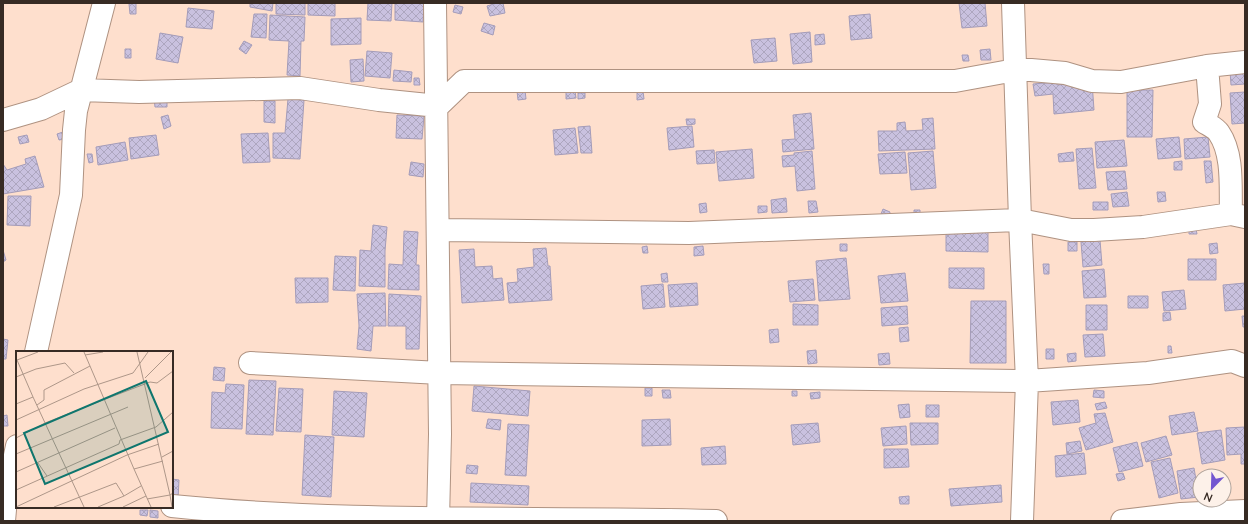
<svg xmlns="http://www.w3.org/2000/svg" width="1248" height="524" viewBox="0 0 1248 524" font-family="Mulish,sans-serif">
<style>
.building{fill:url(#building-cross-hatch);stroke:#a49cb9}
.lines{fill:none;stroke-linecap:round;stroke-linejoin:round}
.minor-casing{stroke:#af9281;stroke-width:24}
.minor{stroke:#fff;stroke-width:22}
.inset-road{fill:none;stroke:#ae9789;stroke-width:1}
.view{fill:#0f766e;fill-opacity:0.15;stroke:#0f766e;stroke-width:2}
.inset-edge{fill:none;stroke:#372b24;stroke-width:2}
</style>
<defs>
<pattern id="building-cross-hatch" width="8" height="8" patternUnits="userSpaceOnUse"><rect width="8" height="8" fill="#c9c1df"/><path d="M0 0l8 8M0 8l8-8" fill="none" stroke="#ada6bf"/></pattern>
</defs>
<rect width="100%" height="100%" fill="#fedfcd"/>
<path class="building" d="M136,3V14H130L129,4Z
M250,3H273L272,11L250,7Z
M276,3H305V15L276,14Z
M308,3H335V16L308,15Z
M368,3H392L391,21L367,20Z
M395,3H424L423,22L395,20Z
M497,3H503L505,13L490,16L487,6Z
M959,3H985L987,26L962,28Z
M455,5L463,7L461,14L453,12Z
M188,8L214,11L212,29L186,27Z
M254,14H267L266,38L251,37Z
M870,14L872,38L851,40L849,16Z
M270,15L305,17L304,41H301L300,76L287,75L289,41L269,40Z
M361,18V44L331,45V19Z
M484,23L495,26L493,35L481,31Z
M810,32L812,62L793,64L790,34Z
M160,33L183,37L178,63L156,59Z
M824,34L825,44L815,45V35Z
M775,38L777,61L754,63L751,40Z
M244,41L252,45L246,54L239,49Z
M125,49H131V58H125Z
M990,49L991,60H981L980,50Z
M367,51L392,53L390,78L365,76Z
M962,55H968L969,61H963Z
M363,59L364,81L351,82L350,60Z
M394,70L412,72L411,82L393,81Z
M1245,70V84L1231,85L1230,71Z
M414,78H419L420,85H414Z
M1057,82V85L1092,82L1094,110L1054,114L1053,94L1035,96L1033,84Z
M525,90L526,99L518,100L517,91Z
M1127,90H1153L1152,137H1127Z
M566,91H575L576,98L566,99Z
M637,91H643L644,99L637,100Z
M1245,92V123L1232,124L1230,93Z
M578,93H585V98L578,99Z
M154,98H167V107H155Z
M288,99L304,100L300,159L273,158V133H285Z
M264,101H275V123L264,122Z
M811,113L814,149L783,152L782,140L795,139L793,115Z
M168,115L171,126L164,129L161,117Z
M397,115L424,116L422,139L396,138Z
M933,118L935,149L879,151L878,131H897V123L905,122L906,131L923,130L922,119Z
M686,119H695V124L687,125Z
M590,126L592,153H581L578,127Z
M692,126L694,147L669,150L667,128Z
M575,128L578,153L555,155L553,130Z
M63,132L65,139L59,140L57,134Z
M268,133L270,162L243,163L241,134Z
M27,135L29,142L20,144L18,137Z
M156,135L159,155L131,159L129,138Z
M1179,137L1181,157L1158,159L1156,139Z
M1208,137L1210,157L1185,159L1184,139Z
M1124,140L1127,166L1097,168L1095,142Z
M125,142L128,160L98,165L96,147Z
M1092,148L1096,188L1079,189L1076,149Z
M752,149L754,178L719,181L716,152Z
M714,150L715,163L697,164L696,151Z
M812,151L815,189L797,191L795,166L783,167L782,156L794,155V153Z
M933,151L936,188L911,190L908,153Z
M905,152L907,173L880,174L878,154Z
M1073,152L1074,161L1059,162L1058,154Z
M87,154H92L93,162L89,163Z
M35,156L44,187L3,194V164L7,170L26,164L25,159Z
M1182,161V170H1174V162Z
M1204,161H1211L1213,182L1206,183Z
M411,162L424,164L423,177L409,175Z
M1125,171L1127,189L1108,190L1106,172Z
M1127,192L1129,206L1113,207L1111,194Z
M1157,192H1165L1166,201L1158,202Z
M8,196H31L30,226L7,225Z
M786,198L787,212L772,213L771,200Z
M808,201H816L818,212L809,213Z
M1093,202H1108V210H1093Z
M706,203L707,212L700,213L699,204Z
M758,206H767V212L758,213Z
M883,209L890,212L889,217L881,214Z
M914,210H920V216H914Z
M373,225L387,227L385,251V287L359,286L360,250L371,251Z
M946,228H988V252L946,251Z
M1196,229L1197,234H1189V230Z
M404,231L418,232L416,265H419V290L388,289L389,264L403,265Z
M1100,240L1102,265L1083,267L1081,242Z
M1068,242H1077V251H1068Z
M1217,243L1218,253L1210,254L1209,244Z
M840,244H847V251H840Z
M647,246L648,253H643L642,247Z
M703,246L704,255L694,256V247Z
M546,248L548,266H550L552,300L509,303L507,283L518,282L517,269L534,267L533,249Z
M474,249L475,267L492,266L493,279L502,278L504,300L462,303L459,250Z
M3,250L6,260L3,262Z
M335,256L356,257L355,291L333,290Z
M846,258L850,299L819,301L816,261Z
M1188,259H1216V280H1188Z
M1043,264H1049V274H1044Z
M949,268H984V289L949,288Z
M1104,269L1106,297L1084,298L1082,271Z
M667,273L668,282H662L661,274Z
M905,273L908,301L881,303L878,276Z
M295,278H328V302L296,303Z
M813,279L815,300L790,302L788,281Z
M697,283L698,305L670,307L668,285Z
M1245,283V309L1225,311L1223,285Z
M663,284L665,307L643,309L641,286Z
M1184,290L1186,309L1164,311L1162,292Z
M385,293L386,326H373L371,351L357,349L359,326L357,294Z
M389,294L421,296L419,349H406V326H388Z
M1128,296H1148V308H1128Z
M971,301H1006V363H970Z
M793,304L818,305V325H793Z
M1086,305H1107V330H1086Z
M907,306L908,324L882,326L881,308Z
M1170,312L1171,320L1163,321V313Z
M1242,316H1245V327H1243Z
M908,327L909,341L900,342L899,328Z
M778,329L779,342L770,343L769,330Z
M1103,334L1105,356L1085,357L1083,335Z
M3,339L8,340L6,359H3Z
M1168,346H1171L1172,353H1168Z
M1046,349H1054V359H1046Z
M816,350L817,363L808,364L807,351Z
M889,353L890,364L879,365L878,354Z
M1076,353V361L1068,362L1067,354Z
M214,367L225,368L224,381L213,380Z
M249,380L276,381L273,435L246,434Z
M226,384L244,385L242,429L211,428L212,392L225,393Z
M474,386L530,391L528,416L472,411Z
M279,388L303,389L301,432L276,431Z
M645,388H652V396H645Z
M662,390H670L671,398H663Z
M1094,390L1104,391V398L1093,397Z
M334,391L367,393L364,437L332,435Z
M792,391H797V396H792Z
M820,392V398L811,399L810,393Z
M1078,400L1080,422L1053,425L1051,402Z
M1105,402L1107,408L1097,410L1095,404Z
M909,404L910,417L900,418L898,405Z
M926,405H939V417H926Z
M1194,412L1198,431L1172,435L1169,416Z
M1105,413L1113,442L1086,450L1079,428L1096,423L1094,414Z
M7,415L8,426H3V416Z
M488,419L501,420L500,430L486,428Z
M670,419L671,445L642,446V420Z
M818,423L820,442L793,445L791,425Z
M910,423H938V444L911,445Z
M508,424L529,425L526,476L505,475Z
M906,426L907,444L883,446L881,428Z
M1245,427V464H1241V454L1227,455L1226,428Z
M1221,430L1225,460L1202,464L1197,433Z
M305,435L334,437L331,497L302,495Z
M1166,436L1172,455L1146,462L1141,443Z
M1080,441L1082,451L1067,454L1066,443Z
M1137,442L1143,466L1119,472L1113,448Z
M725,446L726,464L702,465L701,448Z
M884,449H908L909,467L884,468Z
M1084,453L1086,474L1056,477L1055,456Z
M1170,458L1178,493L1159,498L1151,462Z
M467,465L478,466L477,474L466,473Z
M1194,468L1199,497L1181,499L1177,471Z
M1123,473L1125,479L1118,481L1116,474Z
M1224,473L1226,492H1224V476L1212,475Z
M172,479L179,480L178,499H172Z
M471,483L529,486L528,505L470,502Z
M1001,485L1002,502L951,506L949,489Z
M909,496V504H900L899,497Z
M140,510H148L147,516L140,515Z
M150,510L158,511V518L150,517Z"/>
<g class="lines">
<defs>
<path id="minor" d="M435,3L440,434L438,521
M1013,3L1020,220L1027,381L1022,521
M1207,66L1210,104L1204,122C1209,125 1216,128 1219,133C1234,155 1230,189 1231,214
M3,120L41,109L81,90L139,92L300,88L379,100L438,106L464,81H955L1015,70H1031L1065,73L1092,81L1121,82L1207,66L1245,62
M439,230L689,233L1020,220L1071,230H1094L1143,227L1231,214L1245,217
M36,352L71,195L74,130L76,111L104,3
M250,363L440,373L1027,381L1148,373L1232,361L1245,366
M172,506C353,524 535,516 716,521
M4,521L6,498L17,446
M1122,521L1181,514L1245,511"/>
</defs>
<use href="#minor" class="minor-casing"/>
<use href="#minor" class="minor"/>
</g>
<g transform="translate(16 351)">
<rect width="157" height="157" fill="#fedfcd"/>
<path class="inset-road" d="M68,1L118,118M121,1L154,144L157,142M69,4L87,1M0,7L1,9L22,1M1,9L17,46M0,26L20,18L49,12L58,22M129,27L155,1M0,53L17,46L68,156M21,54L28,49V39L74,15M0,69L68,38L117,22L132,1M0,87L29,72L87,49L134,31L141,32L157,20M0,103L112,56M146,106L157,100M22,112L31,125M0,121L99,77M0,139L103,93L104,89L140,76L157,61M131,148L154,144L156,156M0,156L111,104L143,93M38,156L100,132L108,145L125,135M82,156L108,145M107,156L130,145M135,156L118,118L147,110"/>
<path class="view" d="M130,30L152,81L29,133L8,82Z"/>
<rect width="157" height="157" class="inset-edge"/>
</g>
<rect width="1248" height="524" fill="none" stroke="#372b24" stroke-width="8"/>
<g transform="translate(1212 488) rotate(203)"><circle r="19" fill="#fdf1e9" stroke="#aea29a"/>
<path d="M0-3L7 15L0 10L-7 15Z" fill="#7356d0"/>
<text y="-6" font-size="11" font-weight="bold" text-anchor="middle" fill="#372b24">N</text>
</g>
</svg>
